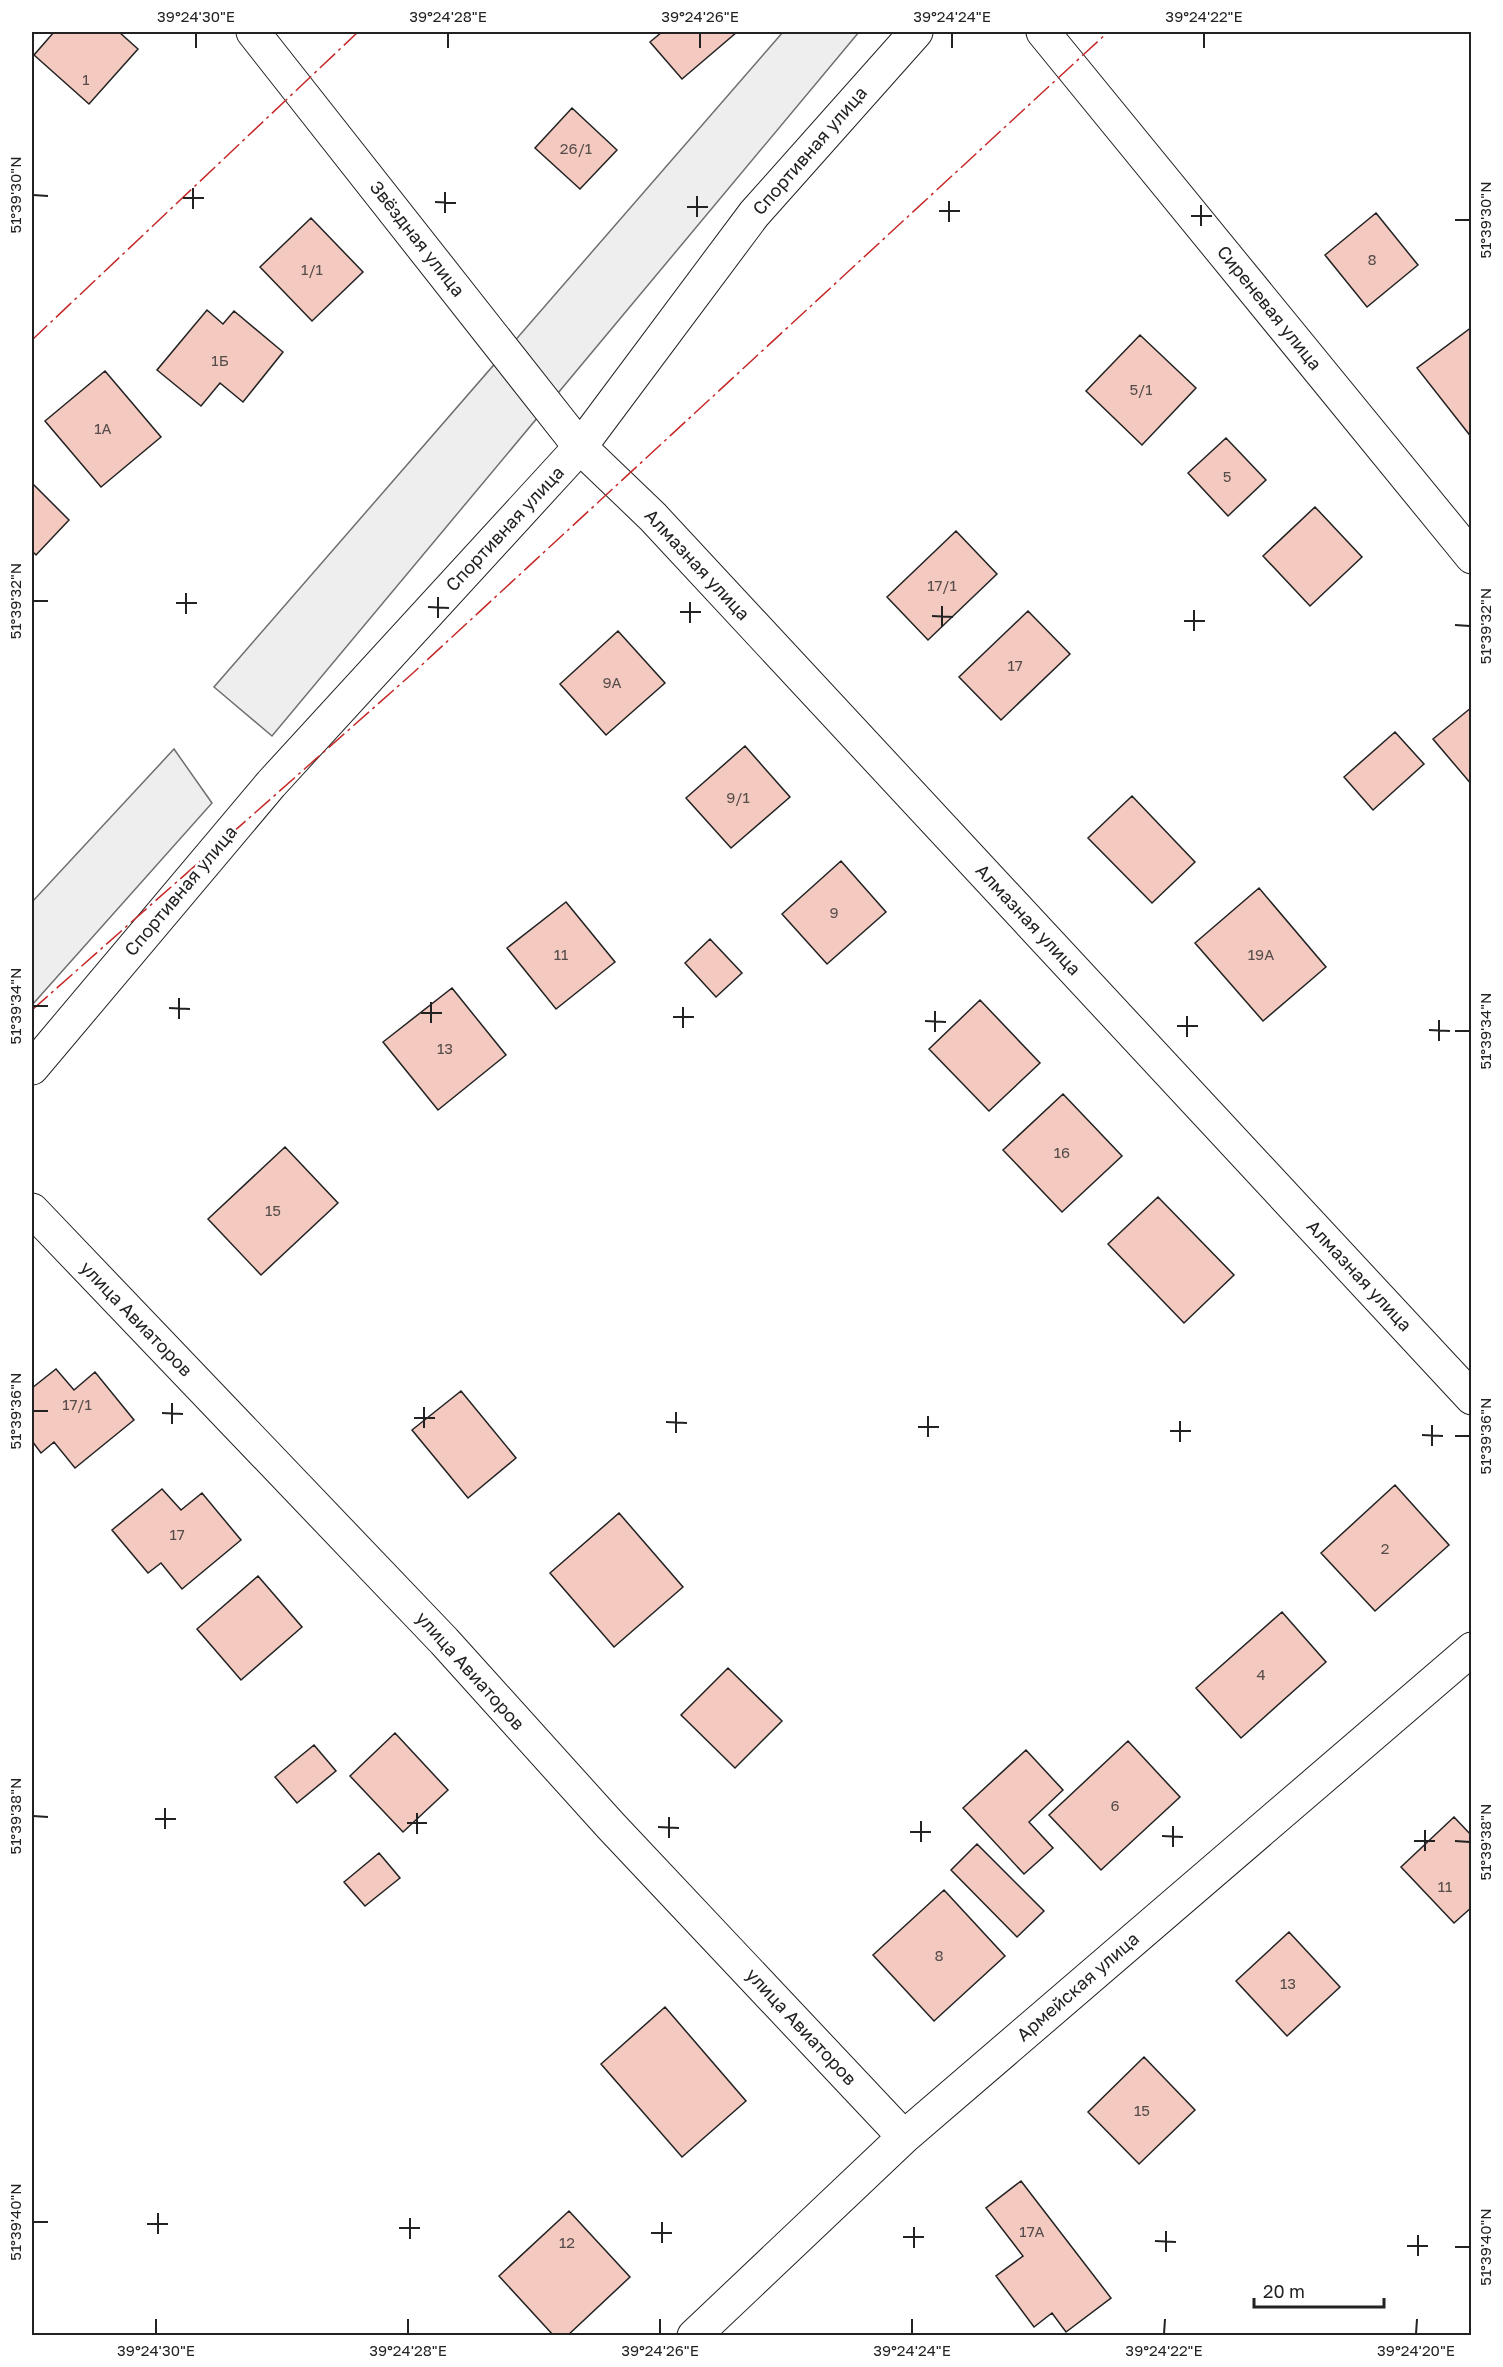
<svg xmlns="http://www.w3.org/2000/svg" width="1503" height="2367" viewBox="0 0 1503 2367" font-family="'Golos Text',sans-serif">
<style>
.green{fill:#eee;stroke:#6f6f6f;stroke-width:1.5}
.building{fill:#f3c9c0;stroke:#222;stroke-width:1.5}
.lines{fill:none;stroke-linecap:round;stroke-linejoin:round}
.street-casing{stroke:#222;stroke-width:35}
.street{stroke:#fff;stroke-width:33}
.power{stroke:#c62828;stroke-width:1.5;stroke-dasharray:21 4.5 3 4.5;stroke-linecap:butt}
.ticks{fill:none;stroke:#222;stroke-width:2}
.labels{text-anchor:middle;stroke-width:4.5;stroke-linejoin:round;paint-order:stroke}
.number-label{font-size:15px;fill:#564c4a}
.street-label{font-size:18px;fill:#222;stroke:#fff}
.neatline{fill:none;stroke:#222;stroke-width:2}
.ticks-label{font-size:15px;text-anchor:middle;fill:#222}
</style>
<rect width="100%" height="100%" fill="#fff"/>
<path class="green" d="M783,32H859L272,736L214,687Z
M174,749L212,803L32,1005V902Z"/>
<path class="building" d="M54,32H119L138,49L89,104L34,55Z
M662,32H737L682,79L650,42Z
M572,108L617,150L580,189L535,148Z
M1376,213L1418,265L1367,307L1325,255Z
M311,218L363,272L312,321L260,267Z
M207,310L223,324L234,311L283,352L243,402L220,383L201,406L157,370Z
M1472,327V438L1417,368Z
M1140,335L1196,388L1142,445L1086,391Z
M105,371L161,437L101,487L45,421Z
M1226,438L1266,480L1228,516L1188,473Z
M32,483L69,520L36,555L32,551Z
M1315,507L1362,557L1310,606L1263,556Z
M956,531L997,574L928,640L887,597Z
M1028,611L1070,654L1001,720L959,677Z
M618,631L665,683L606,735L560,684Z
M1472,707V785L1433,739Z
M1395,732L1424,764L1373,810L1344,777Z
M745,746L790,797L731,848L686,798Z
M1132,796L1195,862L1152,903L1088,838Z
M841,861L886,912L827,964L782,914Z
M1259,888L1326,967L1263,1021L1195,943Z
M566,902L615,962L556,1009L507,948Z
M710,939L742,973L716,997L685,963Z
M452,988L506,1055L438,1110L383,1042Z
M980,1000L1040,1063L989,1111L929,1049Z
M1063,1094L1122,1156L1062,1212L1003,1150Z
M285,1147L338,1203L261,1275L208,1219Z
M1158,1197L1234,1275L1184,1323L1108,1244Z
M56,1369L74,1390L95,1372L134,1420L75,1468L54,1442L41,1453L32,1441V1388Z
M461,1391L516,1458L468,1498L412,1430Z
M1395,1485L1449,1545L1375,1611L1321,1553Z
M162,1489L181,1510L202,1493L241,1540L182,1589L161,1563L148,1573L112,1530Z
M619,1513L683,1587L614,1647L550,1573Z
M258,1576L302,1627L241,1680L197,1629Z
M1282,1612L1326,1662L1241,1738L1196,1688Z
M728,1668L782,1721L735,1768L681,1715Z
M395,1733L448,1790L403,1832L350,1776Z
M1128,1741L1180,1797L1101,1870L1049,1815Z
M314,1745L336,1771L297,1803L275,1777Z
M1026,1750L1063,1790L1029,1822L1053,1848L1024,1874L963,1808Z
M1454,1817L1472,1836V1907L1454,1923L1401,1867Z
M977,1844L1044,1911L1017,1937L951,1870Z
M379,1853L400,1878L365,1906L344,1882Z
M944,1890L1005,1956L934,2021L873,1955Z
M1289,1932L1340,1987L1287,2036L1236,1981Z
M665,2007L746,2101L682,2157L601,2064Z
M1144,2057L1195,2110L1139,2164L1088,2112Z
M1021,2181L1111,2298L1066,2332L1052,2313L1034,2327L996,2276L1023,2256L986,2208Z
M569,2211L630,2277L567,2336H554L499,2276Z"/>
<g class="lines">
<defs>
<path id="street" d="M253,32L580,447L653,517L1472,1398
M1043,32L1472,557
M32,1068L271,784L580,447L754,214L916,32
M32,1210L444,1641L611,1826L904,2137
M694,2336L904,2137L1472,1649"/>
</defs>
<use href="#street" class="street-casing"/>
<use href="#street" class="street"/>
<path class="power" d="M32,340L358,32
M32,1010L413,673L1108,32"/>
</g>
<path class="ticks" d="M196,48V33M448,48V33M700,48V33M952,48V33M1204,48V33M33,195L48,196M183,198H204M435,202L456,203M687,207H708M193,209V188M939,211H960M445,213V192M1191,216H1212M697,217V196M1455,220H1470M949,222V201M1201,226V205M33,601H48M176,603H197M428,607L449,608M680,612H701M186,614V593M932,616L953,617M438,618V597M1184,621H1205M690,623V602M1455,625L1470,626M942,627V606M1194,631V610M33,1006H48M169,1008L190,1009M421,1013H442M673,1017H694M179,1019V998M925,1021L946,1022M431,1023V1002M1177,1026H1198M683,1028V1007M1429,1030L1450,1031M1455,1031H1470M935,1032V1011M1187,1037V1016M1439,1041V1020M33,1411H48M162,1413L183,1414M414,1418H435M666,1422L687,1423M172,1424V1403M918,1427H939M424,1428V1407M1170,1431H1191M676,1433V1412M1422,1435L1443,1436M1455,1436H1470M928,1437V1416M1180,1442V1421M1432,1446V1425M33,1816L48,1817M155,1819H176M407,1823H427M658,1827L679,1828M165,1829V1808M910,1832H931M417,1834V1813M1162,1836L1183,1837M669,1838V1817M1414,1841H1435M1455,1841L1470,1842M921,1842V1821M1173,1847V1826M1425,1851V1830M33,2222H48M147,2224H168M399,2228H420M651,2233H672M158,2234V2213M903,2237H924M410,2239V2218M1155,2241L1176,2242M662,2243V2222M1407,2246H1428M1455,2247H1470M914,2248V2227M1166,2252V2231M1418,2256V2235M156,2334V2319M408,2334V2319M660,2334V2319M912,2334V2319M1164,2334L1165,2319M1416,2334L1417,2319"/>
<g class="labels">
<g class="number-label">
<text x="86" y="85">1</text>
<text x="576" y="154">26/1</text>
<text x="1372" y="265">8</text>
<text x="312" y="275">1/1</text>
<text x="220" y="366">1Б</text>
<text x="1141" y="395">5/1</text>
<text x="103" y="434">1А</text>
<text x="1227" y="482">5</text>
<text x="942" y="591">17/1</text>
<text x="1015" y="671">17</text>
<text x="612" y="688">9А</text>
<text x="738" y="803">9/1</text>
<text x="834" y="918">9</text>
<text x="561" y="960">11</text>
<text x="1261" y="960">19А</text>
<text x="445" y="1054">13</text>
<text x="1062" y="1158">16</text>
<text x="273" y="1216">15</text>
<text x="77" y="1410">17/1</text>
<text x="177" y="1540">17</text>
<text x="1385" y="1554">2</text>
<text x="1261" y="1680">4</text>
<text x="1115" y="1811">6</text>
<text x="1445" y="1892">11</text>
<text x="939" y="1961">8</text>
<text x="1288" y="1989">13</text>
<text x="1142" y="2116">15</text>
<text x="1032" y="2237">17А</text>
<text x="567" y="2248">12</text>
</g>
<g class="street-label">
<text transform="translate(810 151) rotate(-49)" y="6">Спортивная улица</text>
<text transform="translate(417 239) rotate(52)" y="6">Звёздная улица</text>
<text transform="translate(1269 308) rotate(51)" y="6">Сиреневая улица</text>
<text transform="translate(505 529) rotate(-47)" y="6">Спортивная улица</text>
<text transform="translate(697 565) rotate(47)" y="6">Алмазная улица</text>
<text transform="translate(181 891) rotate(-50)" y="6">Спортивная улица</text>
<text transform="translate(1028 920) rotate(47)" y="6">Алмазная улица</text>
<text transform="translate(1359 1276) rotate(47)" y="6">Алмазная улица</text>
<text transform="translate(136 1319) rotate(46)" y="6">улица Авиаторов</text>
<text transform="translate(470 1671) rotate(48)" y="6">улица Авиаторов</text>
<text transform="translate(1078 1987) rotate(-41)" y="6">Армейская улица</text>
<text transform="translate(801 2027) rotate(47)" y="6">улица Авиаторов</text>
</g>
</g>
<rect width="1503" height="2367" fill="none" stroke="#ffffff" stroke-width="66"/>
<path d="M1254 2298v9h130v-9" fill="none" stroke="#222222" stroke-width="3"/>
<text x="1263" y="2298" font-size="18" fill="#222222" stroke="#ffffff" stroke-width="4.5" paint-order="stroke">20 m</text>
<rect x="33" y="33" width="1437" height="2301" class="neatline"/>
<g class="ticks-label">
<text x="196" y="22">39°24'30"E</text>
<text x="448" y="22">39°24'28"E</text>
<text x="700" y="22">39°24'26"E</text>
<text x="952" y="22">39°24'24"E</text>
<text x="1204" y="22">39°24'22"E</text>
<text transform="translate(16 195) rotate(-90)" y="5">51°39'30"N</text>
<text transform="translate(1486 220) rotate(-90)" y="5">51°39'30"N</text>
<text transform="translate(16 601) rotate(-90)" y="5">51°39'32"N</text>
<text transform="translate(1486 626) rotate(-90)" y="5">51°39'32"N</text>
<text transform="translate(16 1006) rotate(-90)" y="5">51°39'34"N</text>
<text transform="translate(1486 1031) rotate(-90)" y="5">51°39'34"N</text>
<text transform="translate(16 1411) rotate(-90)" y="5">51°39'36"N</text>
<text transform="translate(1486 1436) rotate(-90)" y="5">51°39'36"N</text>
<text transform="translate(16 1816) rotate(-90)" y="5">51°39'38"N</text>
<text transform="translate(1486 1842) rotate(-90)" y="5">51°39'38"N</text>
<text transform="translate(16 2222) rotate(-90)" y="5">51°39'40"N</text>
<text transform="translate(1486 2247) rotate(-90)" y="5">51°39'40"N</text>
<text x="156" y="2356">39°24'30"E</text>
<text x="408" y="2356">39°24'28"E</text>
<text x="660" y="2356">39°24'26"E</text>
<text x="912" y="2356">39°24'24"E</text>
<text x="1164" y="2356">39°24'22"E</text>
<text x="1416" y="2356">39°24'20"E</text>
</g>
</svg>
